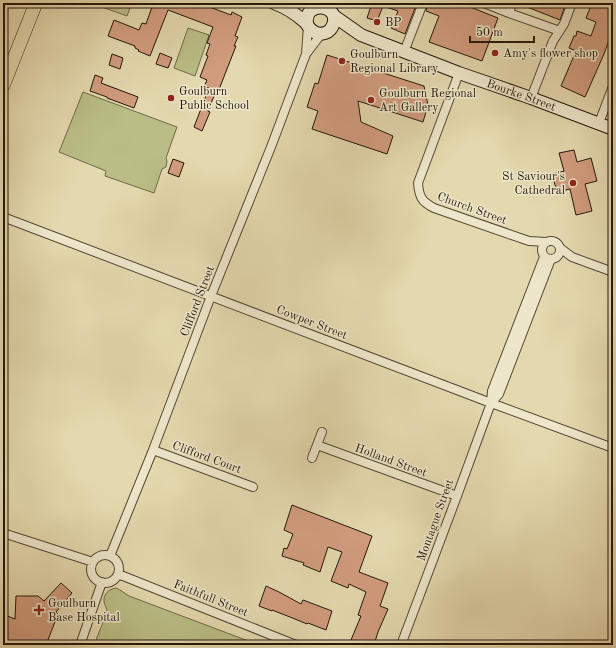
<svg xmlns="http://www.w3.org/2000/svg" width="616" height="648" viewBox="0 0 616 648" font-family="'Old Standard TT',serif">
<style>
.green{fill:#babd86;stroke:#6f6a48}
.building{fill:#d19c7e;stroke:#241709}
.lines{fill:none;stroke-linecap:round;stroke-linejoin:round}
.street-casing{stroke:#544732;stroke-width:10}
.secondary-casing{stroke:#241709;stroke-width:14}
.primary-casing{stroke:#241709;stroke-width:14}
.street{stroke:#ede6ca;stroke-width:8}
.secondary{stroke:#ede6ca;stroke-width:12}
.primary{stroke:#e4d8ae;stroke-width:13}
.poi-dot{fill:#8f2418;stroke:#ede6ca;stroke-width:1.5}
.labels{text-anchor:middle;stroke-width:3;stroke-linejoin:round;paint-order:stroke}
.poi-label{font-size:12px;fill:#241709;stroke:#ede6ca;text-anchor:start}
.street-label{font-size:12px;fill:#241709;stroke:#ede6ca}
</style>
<rect width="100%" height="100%" fill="#e4d8ae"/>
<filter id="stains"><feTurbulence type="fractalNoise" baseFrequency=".005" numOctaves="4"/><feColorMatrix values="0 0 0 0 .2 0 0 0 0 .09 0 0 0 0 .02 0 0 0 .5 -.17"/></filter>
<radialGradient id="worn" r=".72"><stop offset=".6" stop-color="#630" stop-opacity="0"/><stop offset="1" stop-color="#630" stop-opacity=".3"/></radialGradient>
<path class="green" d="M91,3H132L127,16Z
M188,28L209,35L195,76L174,68Z
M83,92L177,127L166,158L167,161L166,167L162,169L154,193L105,176L106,171L59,152Z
M116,588C121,590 124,593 129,596L259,645H94L107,612C107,608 105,606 104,602C103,594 109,589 116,588Z"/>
<path class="building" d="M152,3H199L231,15L232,12L242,17L235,36L238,37L234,46H236L218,92L216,91L208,111L210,112L202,131L194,127L209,88L204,87L207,80L200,77L208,56L206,55L210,44L207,43L213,27L168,10L150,56L138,51L139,50L135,48V46L108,36L114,20L139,30L142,23L146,24L153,4Z
M372,3H417L405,34L391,28L398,11L383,6L377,21L367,18Z
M428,3H460L498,18L482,61L429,42L439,16L426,11Z
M517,3H566L560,20Z
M592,3H613V29L604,54L585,97L561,86L576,51L569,48L574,36H576L577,31L591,36L596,22L586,18Z
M160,53L172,58L168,68L156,64Z
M112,54L123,58L120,69L109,65Z
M327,55L424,86L428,105L423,122L358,101L361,122L393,136L387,154L312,129L318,111L307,107L315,83L318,84Z
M95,75L103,78L101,83L138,97L134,108L107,98V97L90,91Z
M574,150L577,162L591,158L597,181L585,184L592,211L576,215L570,189L557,192L552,174L564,171L559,153Z
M173,159L184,163L179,177L168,173Z
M292,505L372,536L359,572L388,583L380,606L388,609L378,632L374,645H364L351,640L361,616L358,615L366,592L349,584L348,588L331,581L342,552L328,547L320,572L303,565L304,563L282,556L284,548L287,549L293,534L284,530Z
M61,583L72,593L56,612L58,614L46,645H3V619L5,615L15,619L16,596H38L44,601Z
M266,586L279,592L301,604L303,600L332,611L326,630L308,623L307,624L290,617L272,610V611L259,606Z"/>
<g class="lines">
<defs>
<path id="street" d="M484,3L509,13L557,30L559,32
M509,13L512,3
M404,52L423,3
M306,54L308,26
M459,73L418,183C419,197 422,202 434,208L529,241L546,242
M531,98L553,41L564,24L572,3
M599,123L613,86
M3,217L491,403L613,448
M542 250a9 9 0 1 1 18 0a9 9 0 1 1-18 0Z
M560,248L572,257L613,272
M491,403L499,394L551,259
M317,445L457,496
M153,450L253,487
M312,458L322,432
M3,533L93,562
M91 569a14 14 0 1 1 28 0a14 14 0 1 1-28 0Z
M110,556L153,450L211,296L271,147L306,54L322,33
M118,574L296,645
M80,645L102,582
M401,645L457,496L491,403L492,391L544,257"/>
<g id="secondary">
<path d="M274,3C285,7 296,14 305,22C308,25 309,29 313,31C316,34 321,34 325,33C329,32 332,28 333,25C341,4 304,0 307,23"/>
<path id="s1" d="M334,16L361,35L459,73L531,98L613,129"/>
</g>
<path id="primary" d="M3,86L36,3"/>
</defs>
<use href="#street" class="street-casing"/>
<use href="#secondary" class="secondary-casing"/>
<use href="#primary" class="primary-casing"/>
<use href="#street" class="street"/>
<use href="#secondary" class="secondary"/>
<use href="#primary" class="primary"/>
</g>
<g class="poi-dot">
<circle cx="377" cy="22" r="4"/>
<circle cx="495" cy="53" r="4"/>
<circle cx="342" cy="61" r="4"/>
<circle cx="171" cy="98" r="4"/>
<circle cx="371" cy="100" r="4"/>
<circle cx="573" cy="183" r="4"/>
<path d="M37 604h4v4h4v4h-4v4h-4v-4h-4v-4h4z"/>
</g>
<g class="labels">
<g class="poi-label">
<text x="385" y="26">BP</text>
<text x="503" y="57">Amy's flower shop</text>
<text x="350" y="58">Goulburn<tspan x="350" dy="14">Regional Library</tspan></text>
<text x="179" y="95">Goulburn<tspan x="179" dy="14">Public School</tspan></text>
<text x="379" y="97">Goulburn Regional<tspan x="379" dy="14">Art Gallery</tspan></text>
<text x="565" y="180" text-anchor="end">St Saviour's<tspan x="565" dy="14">Cathedral</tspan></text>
<text x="48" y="607">Goulburn<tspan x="48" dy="14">Base Hospital</tspan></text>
</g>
<g class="street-label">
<text dy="4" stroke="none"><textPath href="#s1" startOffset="204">Bourke Street</textPath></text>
<text transform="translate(472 208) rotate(20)" y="4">Church Street</text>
<text transform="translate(197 301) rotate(-69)" y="4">Clifford Street</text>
<text transform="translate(312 322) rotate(21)" y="4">Cowper Street</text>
<text transform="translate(207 457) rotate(20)" y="4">Clifford Court</text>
<text transform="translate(391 460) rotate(20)" y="4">Holland Street</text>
<text transform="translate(435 520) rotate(-70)" y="4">Montague Street</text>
<text transform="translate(211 598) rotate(22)" y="4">Faithfull Street</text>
</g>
</g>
<rect width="616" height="648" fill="none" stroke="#e4d8ae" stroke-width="16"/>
<rect x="4" y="4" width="608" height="640" fill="none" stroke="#241709" stroke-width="2"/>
<rect x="8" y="8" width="600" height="632" fill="none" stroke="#241709"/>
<path d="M470 36v6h64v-6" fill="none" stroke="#241709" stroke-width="2"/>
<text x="476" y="36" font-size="12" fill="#241709" stroke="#ede6ca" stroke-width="3" paint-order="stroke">50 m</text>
<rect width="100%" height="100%" filter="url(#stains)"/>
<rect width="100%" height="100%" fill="url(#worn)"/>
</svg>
